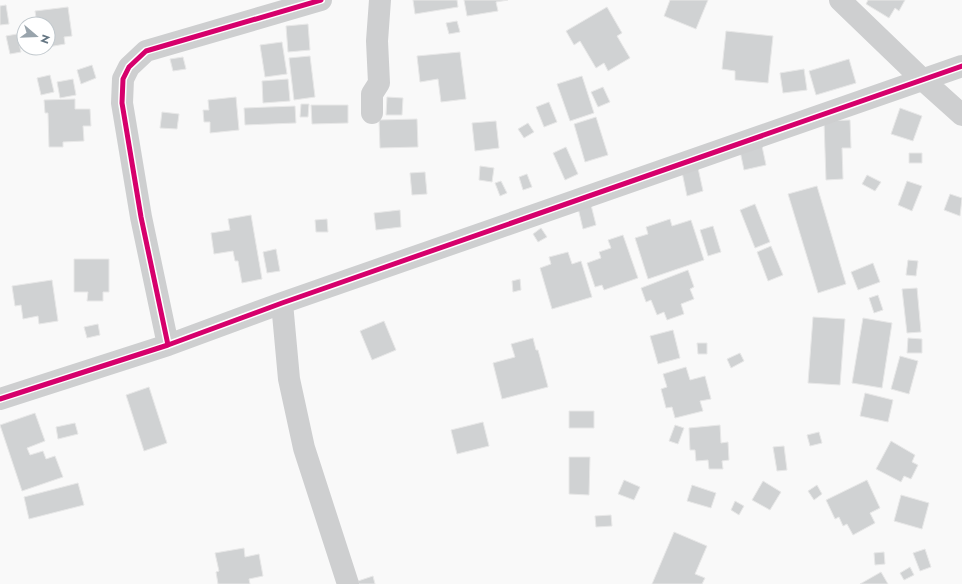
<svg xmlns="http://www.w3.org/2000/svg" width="962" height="584" viewBox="0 0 962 584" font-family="Jost,sans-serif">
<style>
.building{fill:#d0d2d3;stroke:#e8e8e8}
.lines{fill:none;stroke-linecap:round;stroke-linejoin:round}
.minor{stroke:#cecfd0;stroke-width:22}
.cycleway-casing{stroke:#fff;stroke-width:8}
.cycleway{stroke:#d6006c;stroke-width:5}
</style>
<rect width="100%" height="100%" fill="#f9f9f9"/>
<path class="building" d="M413,0H457L458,7L415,14Z
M464,0H508L496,2L498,11L467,16Z
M670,0H708L696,29L664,16Z
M868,0H905L899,11L895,8L889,18L866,4Z
M6,5L9,24L0,25V6Z
M68,7L72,36L64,37L65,44L48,47V24H37L35,11Z
M607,7L622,33L617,36L630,58L608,71L604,63L596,68L580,41L574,45L566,31Z
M457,21L460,32L449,34L446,23Z
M308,24L310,50L288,52L286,26Z
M726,31L773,36L768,83L735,80V71L722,69Z
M17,34L21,52L10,54L6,36Z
M282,42L287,74L265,77L260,45Z
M460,52L466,99L441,102L438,79L420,82L417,56Z
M310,56L315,97L294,100L289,58Z
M183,57L186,69L173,71L170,59Z
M849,59L856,83L816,95L809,71Z
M92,65L96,78L81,84L77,70Z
M804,69L807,90L783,93L780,73Z
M50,75L54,92L41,95L37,78Z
M582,76L594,113L570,121L557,84Z
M73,79L76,95L60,98L57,82Z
M288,79L290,101L263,103L262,81Z
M603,87L610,102L598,107L591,92Z
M236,97L239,130L210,133V122H204L203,110H209L208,100Z
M387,97L403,98L402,115H386Z
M75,99V109H90L91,126H83L84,141L63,142V147H49L48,113H45L44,100Z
M549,102L557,122L544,127L536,107Z
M301,104H309L308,117H300Z
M311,105H348V123L312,124Z
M295,106L296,123L245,125L244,108Z
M900,108L922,116L913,141L891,134Z
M162,112L179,114L177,129L160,128Z
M596,117L608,155L585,162L574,124Z
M417,119L418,147L380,148L379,120Z
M850,120L851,148H842L843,179L826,180L824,121Z
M496,121L499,148L475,151L472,123Z
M528,123L534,132L524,138L518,129Z
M762,146L766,165L744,170L740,151Z
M566,147L578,174L565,180L553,153Z
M909,153H922V163H909Z
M480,166L494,168L492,182L479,180Z
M698,168L703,191L687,196L682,172Z
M425,172L427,194L412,195L410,173Z
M527,174L532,187L523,190L519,177Z
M867,175L881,182L875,191L862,184Z
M501,181L507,193L500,196L495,183Z
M907,181L922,186L912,211L898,205Z
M817,186L846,284L818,293L788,194Z
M950,194L962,198L960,216L944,210Z
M755,204L770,242L755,248L740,210Z
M591,205L596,225L583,229L578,208Z
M400,210L401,227L376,230L374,213Z
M251,215L262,279L242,283L238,261H235L233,251L214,254L211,233L230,230L228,219Z
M327,219L328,232H316L315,220Z
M670,219L672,226L691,220L704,260L648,279L635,238L648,234L646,227Z
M713,226L721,252L708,256L700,230Z
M541,228L547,237L538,242L533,234Z
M623,235L638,278L604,290L602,285L595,287L587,263L601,258L599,252L611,248L608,240Z
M771,246L783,275L768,281L757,252Z
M276,249L280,271L267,273L263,252Z
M568,252L572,264L581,261L592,297L552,309L540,268L551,264L549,257Z
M74,259H109V292H103V301H87L88,292H74Z
M908,260L918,261L916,276L906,275Z
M873,263L880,282L858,290L851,272Z
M688,270L694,287L690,289L694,299L681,304L684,314L667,320L664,312L657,315L651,300L646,302L641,288Z
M520,279L521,290L513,292L512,281Z
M52,280L58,321L39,324L38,316L23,319L21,305L15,306L12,286Z
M917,288L921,332L907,333L902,289Z
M878,295L883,310L874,313L869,298Z
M813,317L845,319L840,385L808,383Z
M863,318L892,323L882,388L852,383Z
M384,321L396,350L372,360L360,331Z
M98,324L100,335L87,338L84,327Z
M673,330L680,358L658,364L650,336Z
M533,338L536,350H538L548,387L502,399L493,363L515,357L511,344Z
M908,338L922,339V353H907Z
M697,343H707V354H698Z
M740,353L744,361L731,368L727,359Z
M900,356L918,361L909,394L891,389Z
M686,367L690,380L705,376L711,399L700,401L703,411L675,418L672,407L666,408L661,389L667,387L663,374Z
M149,387L167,443L144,451L126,395Z
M865,393L893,400L888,422L860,416Z
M569,411H594V428H569Z
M35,413L45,441L27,448L30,455L43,451L46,459L55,456L63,477L22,491L0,425Z
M483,422L489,446L457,454L451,430Z
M75,423L78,434L58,439L56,427Z
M675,425L684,428L678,444L669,441Z
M720,425L721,443L728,442L729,460L722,461L723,469H709L708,460L696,461L695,450H690L689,428Z
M819,432L822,443L810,446L807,435Z
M891,441L915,455L912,462L918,465L911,479L904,476L901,482L876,469Z
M784,446L787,470L777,471L773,447Z
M569,457H590L589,495L569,494Z
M624,480L640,487L634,500L618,494Z
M867,480L880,508L870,513L875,523L853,535L847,524L843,526L839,517L835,519L826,500Z
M763,481L781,492L770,510L752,500Z
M78,483L84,505L29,519L24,497Z
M692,485L716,493L711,508L687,501Z
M817,485L822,494L814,500L808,491Z
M901,495L929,503L922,529L894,521Z
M735,501L744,506L739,515L731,510Z
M611,515L612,526L596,527L595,516Z
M674,532L707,546L695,574L705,578L702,584H652Z
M244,548L245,557L259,554L263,576L249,579L250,584H218L216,572L219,571L215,553Z
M925,549L931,567L920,571L913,553Z
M884,552L885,564L875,565L874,553Z
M910,567L914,575L904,580L900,573Z
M881,572L888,584H860Z
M373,576L375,584H359L358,581Z"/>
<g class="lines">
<path class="minor" d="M840,0L923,80L962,115
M372,113V94L379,83L377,41L380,0
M282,303L289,379L304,448L348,584
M168,345L141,217L122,103L123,79L129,67L146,51L321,0
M0,399L168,345L282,303L962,66"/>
<defs>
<path id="cycleway" d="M168,345L141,217L122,103L123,79L129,67L146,51L321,0
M0,399L168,345L282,303L962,66"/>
</defs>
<use href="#cycleway" class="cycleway-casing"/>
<use href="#cycleway" class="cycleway"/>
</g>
<g transform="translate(36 36) rotate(109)"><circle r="19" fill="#ffffff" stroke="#c1c8cd"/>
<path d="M0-3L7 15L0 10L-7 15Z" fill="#99a4ac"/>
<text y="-6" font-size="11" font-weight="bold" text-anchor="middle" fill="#657683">N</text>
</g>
</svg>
